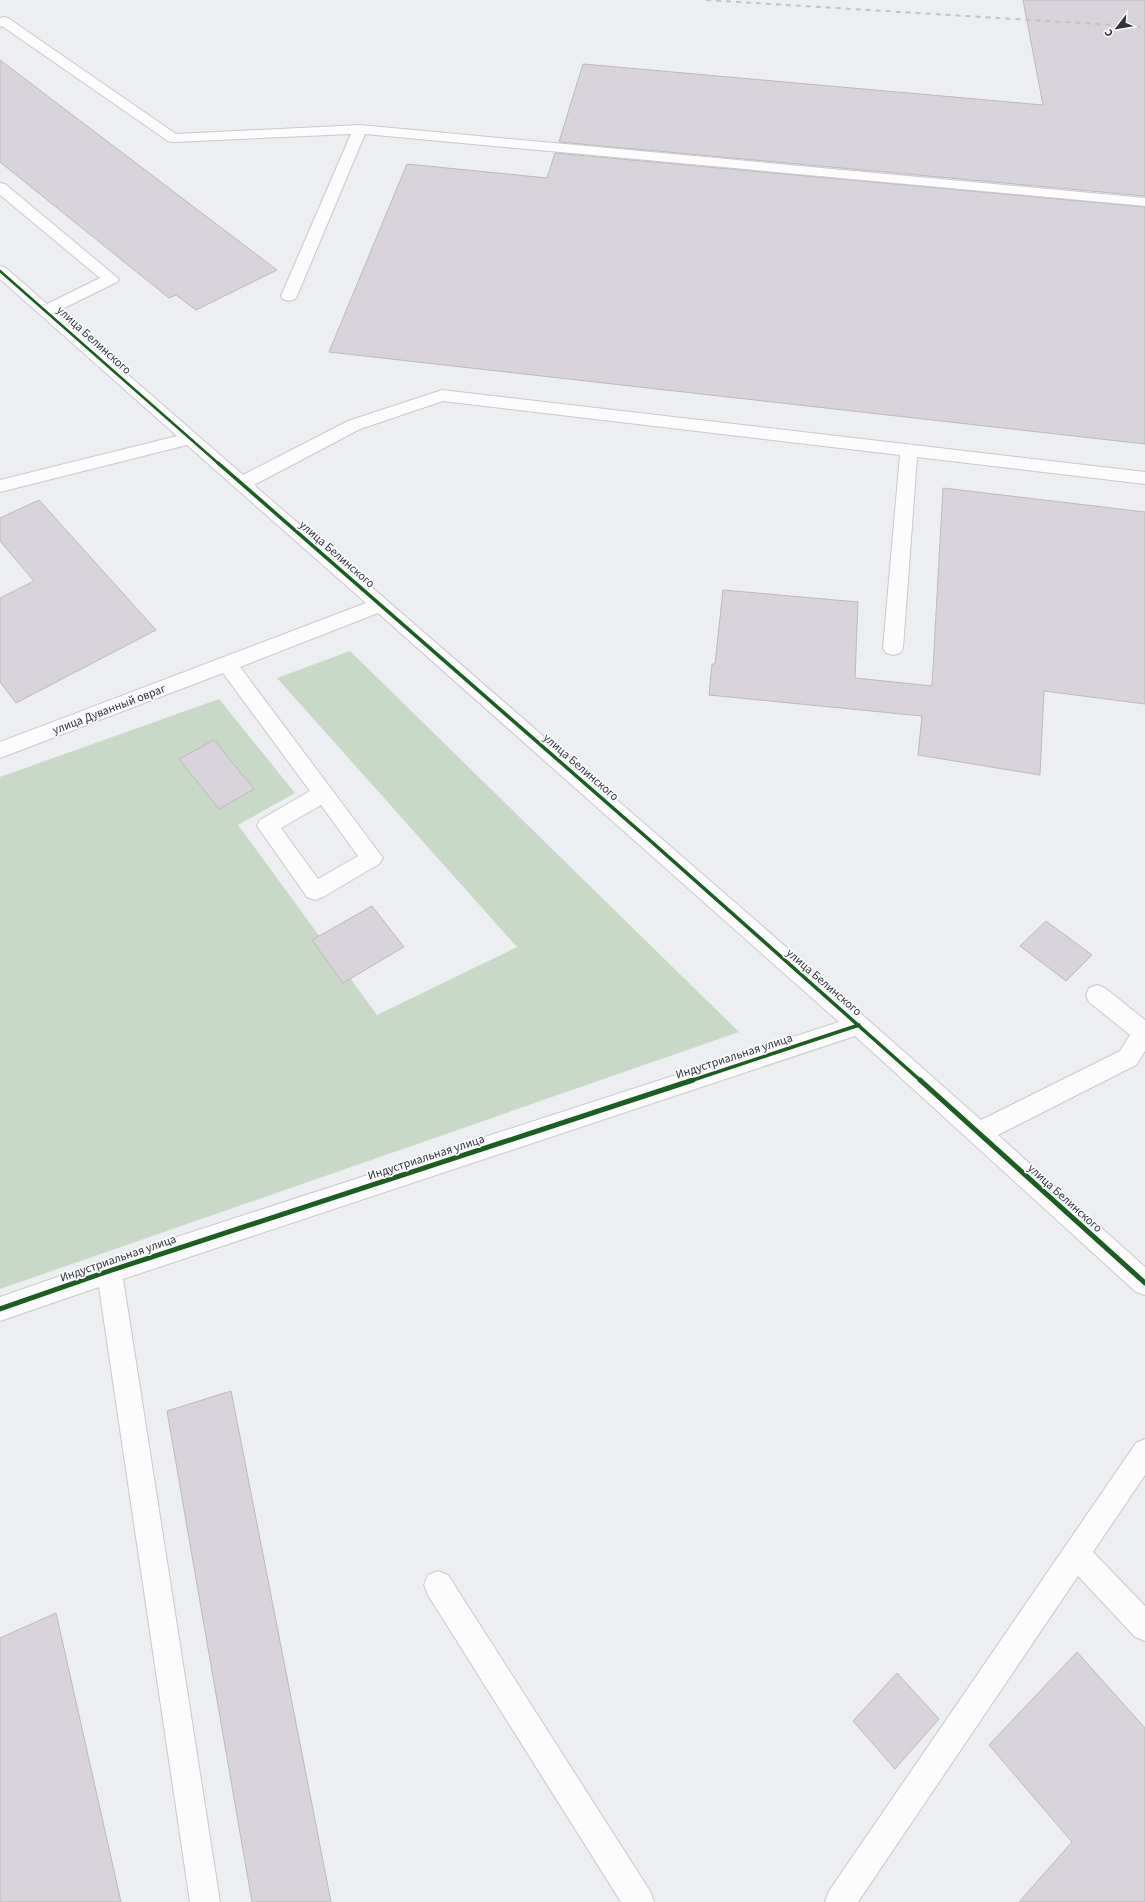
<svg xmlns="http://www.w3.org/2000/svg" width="1145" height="1902" viewBox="0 0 1145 1902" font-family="'Source Sans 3',sans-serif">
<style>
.green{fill:#c9d9c8}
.building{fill:#d9d3dc;stroke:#bbbbbd}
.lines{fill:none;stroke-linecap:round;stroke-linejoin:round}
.minor-casing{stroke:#cacacd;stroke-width:2}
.minor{fill:#fcfcfd;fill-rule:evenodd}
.rail{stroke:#c3c4c4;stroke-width:2;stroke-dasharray:5 5;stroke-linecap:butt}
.cycleway-far2-casing{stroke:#f9fafe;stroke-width:4}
.cycleway-far1-casing{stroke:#f9fafe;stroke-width:6}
.cycleway-casing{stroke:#f9fafe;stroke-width:8}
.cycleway-far2{stroke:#1b5e20;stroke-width:2.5}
.cycleway-far1{stroke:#1b5e20;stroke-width:3.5}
.cycleway{stroke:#1b5e20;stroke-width:5}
.labels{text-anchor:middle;stroke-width:3.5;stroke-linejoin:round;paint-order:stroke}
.street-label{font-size:12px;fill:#343537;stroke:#f9fafe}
</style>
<rect width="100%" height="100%" fill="#edeef1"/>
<path class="green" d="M350,651L739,1032L0,1289V777L219,699L295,793L238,825L377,1015L517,947L277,678Z"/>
<path class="building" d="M1023,0H1145V196L559,142L583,64L1043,105Z
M0,60L277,270L196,310L176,295L169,298L0,162Z
M555,153L1145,207V444L329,352L407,164L547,178Z
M943,488L1145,512V704L1044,691L1040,775L918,755L922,716L709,695L712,664H715L723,590L858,602L855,678L932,686Z
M39,500L156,630L16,703L0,682V598L34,581L0,541V518Z
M214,740L254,789L219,809L179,759Z
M372,906L404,947L343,983L312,940Z
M1046,921L1092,955L1066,981L1020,946Z
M231,1391L331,1902H252L167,1411Z
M56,1613L121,1902H0V1638Z
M1077,1652L1145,1728V1902H1019L1072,1842L989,1745Z
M897,1673L939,1719L895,1769L853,1721Z"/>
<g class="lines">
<defs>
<path id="minor" d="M3,17L8,18L176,134L360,125L1145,198V206L365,134L297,296L295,299L289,301L283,299L281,296L351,134L173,142L168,141L2,26L0,27V18Z
M0,183L5,184L119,279L117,282L56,312L243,475L348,421L442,390L1145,472V484L917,457L903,648L900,653L893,655L886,653L883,648L900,455L443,401L360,429L254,485L761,925L981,1120L1120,1051L1130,1035L1089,1002L1086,995L1089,988L1097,985L1105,988L1145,1020V1051L1136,1065L998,1135L1145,1267V1295L1136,1292L855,1036L123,1279L220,1902H190L99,1287L0,1321V1297L109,1259L839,1022L378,613L240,667L383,858L379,864L323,897L315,900L307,897L257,826L260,820L310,791L223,673L0,758V742L366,603L187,445L0,492V480L177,436L0,279V266L6,268L47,304L100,278L0,195ZM321,805L358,856L318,879L281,828Z
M1145,1439V1475L1093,1552L1145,1606V1641L1135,1637L1078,1576L858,1902H825L829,1891L1136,1443Z
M438,1571L448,1575L650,1891L654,1902H621L428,1595L424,1585L428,1575Z"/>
</defs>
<use href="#minor" class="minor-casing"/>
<use href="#minor" class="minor"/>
<path class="rail" d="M706,0L1145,27"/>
<defs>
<path id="cycleway-far2" d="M0,271L219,464"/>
<path id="cycleway-far1" d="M218,463L645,836L921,1081
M690,1081L859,1025"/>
<path id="cycleway" d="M920,1080L1145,1283
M0,1309L109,1271L693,1080"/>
</defs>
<use href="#cycleway-far2" class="cycleway-far2-casing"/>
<use href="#cycleway-far1" class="cycleway-far1-casing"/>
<use href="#cycleway" class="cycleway-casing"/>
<use href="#cycleway-far2" class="cycleway-far2"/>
<use href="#cycleway-far1" class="cycleway-far1"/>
<use href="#cycleway" class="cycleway"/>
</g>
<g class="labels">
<g class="street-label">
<text transform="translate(94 340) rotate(42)" y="4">улица Белинского</text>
<text transform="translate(337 554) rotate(41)" y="4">улица Белинского</text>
<text transform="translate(109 709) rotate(-21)" y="4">улица Дуванный овраг</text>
<text transform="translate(581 767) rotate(41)" y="4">улица Белинского</text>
<text transform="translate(824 982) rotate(41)" y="4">улица Белинского</text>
<text transform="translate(734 1056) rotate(-18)" y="4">Индустриальная улица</text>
<text transform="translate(426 1157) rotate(-18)" y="4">Индустриальная улица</text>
<text transform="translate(1065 1198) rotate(42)" y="4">улица Белинского</text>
<text transform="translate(118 1258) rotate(-19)" y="4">Индустриальная улица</text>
</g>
</g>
<g transform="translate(1117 28) rotate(239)" stroke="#f9fafe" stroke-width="3" paint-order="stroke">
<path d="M0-3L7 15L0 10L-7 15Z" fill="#343537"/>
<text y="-6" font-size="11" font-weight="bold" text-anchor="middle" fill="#343537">С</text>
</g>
</svg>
